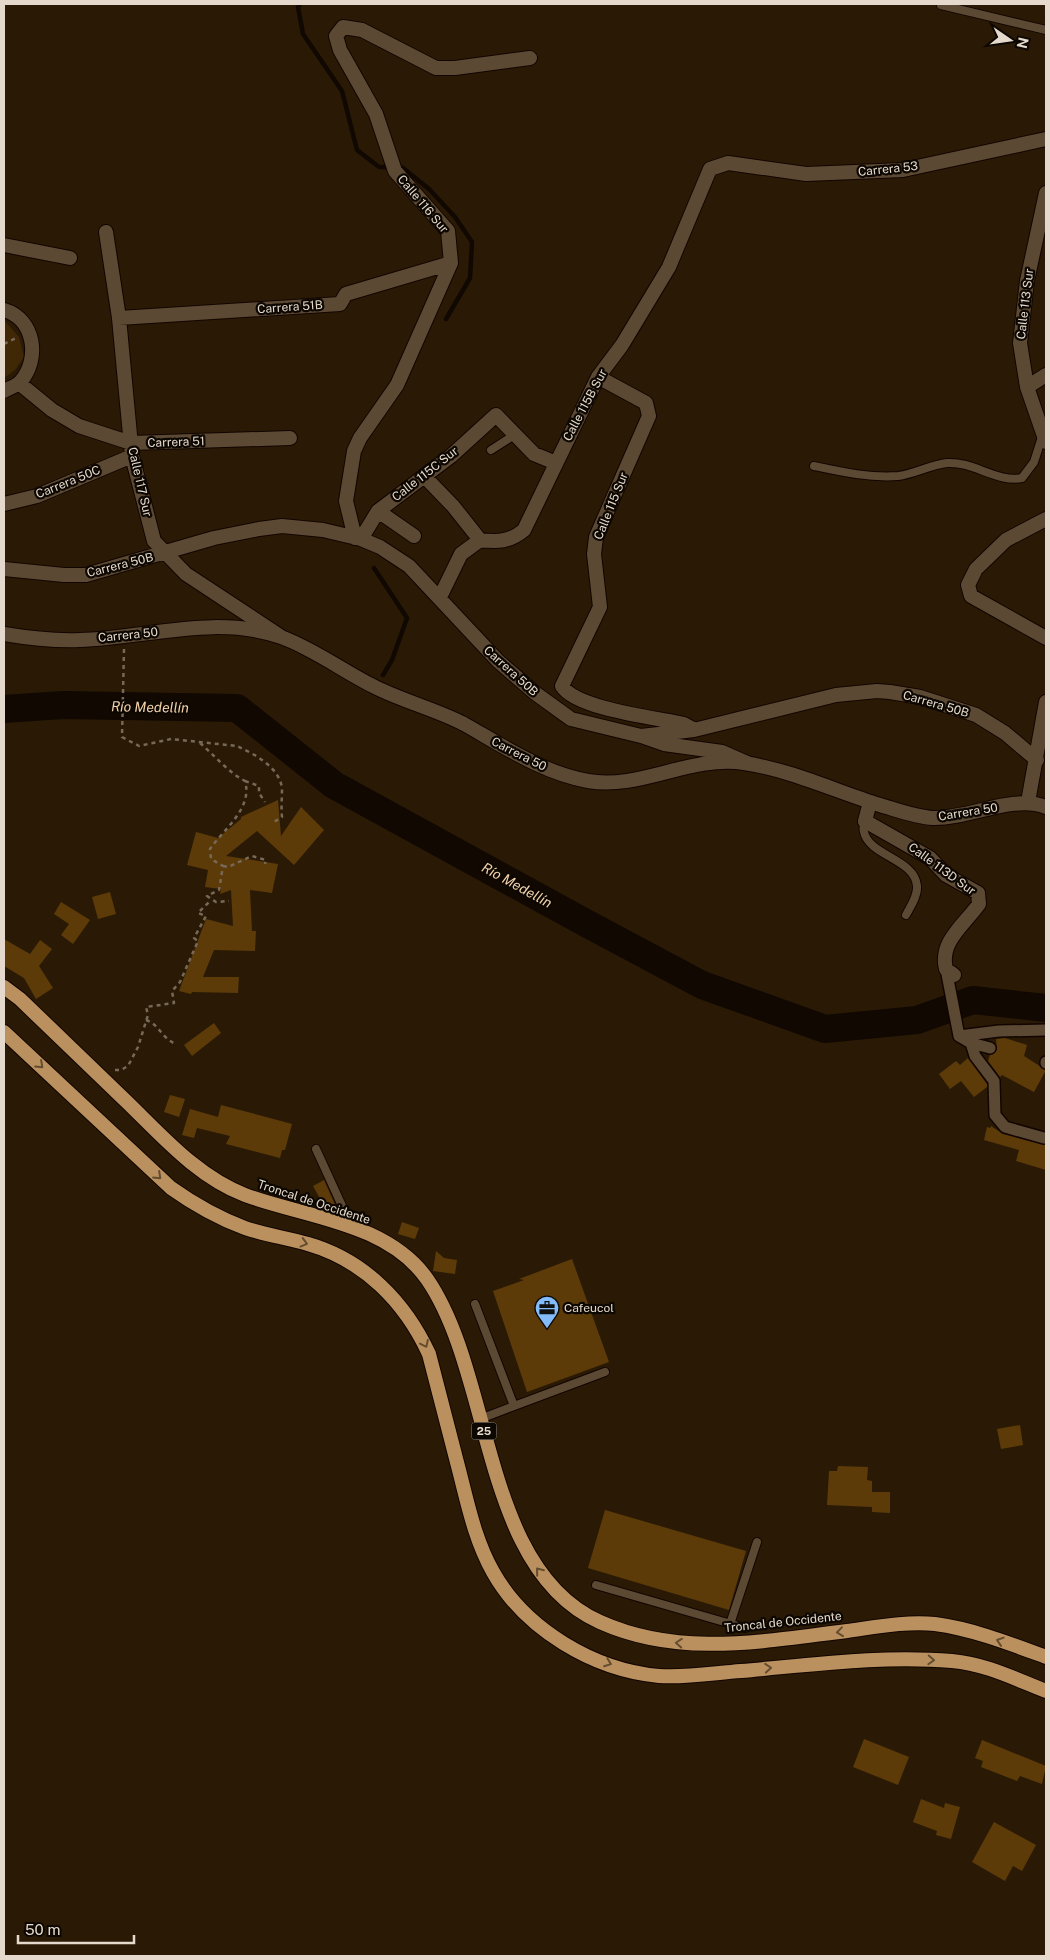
<svg xmlns="http://www.w3.org/2000/svg" width="1050" height="1960" viewBox="0 0 1050 1960" font-family="'Public Sans',sans-serif">
<style>
.green{fill:#402705}
.lines{fill:none;stroke-linecap:round;stroke-linejoin:round}
.stream{stroke:#100801;stroke-width:4.5}
.river{stroke:#100801;stroke-width:28}
.building{fill:#5c3b09}
.service-casing{stroke:#120500;stroke-width:10}
.pedestrian-casing{stroke:#120500;stroke-width:14}
.minor-casing{stroke:#120500;stroke-width:16}
.secondary-casing{stroke:#120500;stroke-width:16}
.trunk-casing{stroke:#120500;stroke-width:16}
.path{stroke:#776958;stroke-width:2.5;stroke-dasharray:4 4;stroke-linecap:butt}
.service{stroke:#5c4933;stroke-width:8}
.pedestrian{stroke:#5c4933;stroke-width:11}
.minor{stroke:#5c4933;stroke-width:14}
.secondary{stroke:#5c4933;stroke-width:14}
.trunk{stroke:#ba915e;stroke-width:14}
.oneway{stroke:#644c30}
.labels{text-anchor:middle;stroke-width:4.5;stroke-linejoin:round;paint-order:stroke}
.shield{fill:#0d0702;stroke:#a49a8f;stroke-width:1}
.shield-label{font-size:11px;font-weight:bold;fill:#e4d9cc}
.street-label{font-size:12px;fill:#e4d9cc;stroke:#0d0702}
.poi-label{font-size:12px;fill:#e4d9cc;stroke:#0d0702;text-anchor:start}
.water-label{font-size:14px;font-style:italic;fill:#f2d1ab;stroke:#0d0702}
</style>
<rect width="100%" height="100%" fill="#2a1a05"/>
<path class="green" d="M4,320L19,337L24,357L15,370L4,378Z"/>
<g class="lines">
<path class="stream" d="M300,4L298,7L303,34L342,91L357,150L379,167H390
M403,168L429,189L455,217L472,242L470,278L446,319
M374,568L407,618L392,660L383,675"/>
<path class="river" d="M4,709L63,705L237,708L334,785L584,922L702,985L825,1029L917,1020L973,1000L1046,1008"/>
</g>
<path class="building" d="M278,800L281,836L301,807L324,830L294,865L257,831L226,856L278,864L272,893L250,890L252,931H256L255,951L214,950L203,977H239L238,993L192,992L191,994L179,991L206,919L233,926L231,890L220,894L221,889L205,887L208,870L187,865L196,832L218,838L241,819V817Z
M110,892L116,914L98,919L92,897Z
M61,902L90,920L73,944L61,935L69,924L54,914Z
M4,939L30,954L40,940L52,949L39,966L53,988L36,999L24,978L4,966Z
M214,1023L221,1033L192,1056L184,1045Z
M1005,1038L1027,1045L1024,1056L1046,1070L1034,1092L1002,1075L1000,1077L988,1061L990,1055L997,1050L996,1039Z
M968,1058L987,1084V1087L974,1097L961,1081L950,1089L939,1074L956,1061L960,1065Z
M170,1095L185,1099L179,1117L164,1112Z
M221,1105L292,1124L285,1150H282L280,1158L226,1144L230,1136L197,1128L194,1138L182,1135L190,1109L218,1117Z
M991,1126L1003,1134L1046,1145V1170L1016,1161L1019,1150L984,1140L987,1127L990,1128Z
M324,1180L337,1209V1213L323,1204L313,1186Z
M402,1222L419,1228L415,1239L398,1234Z
M436,1251L444,1258L457,1260L455,1274L433,1271Z
M572,1259L609,1362L527,1392L493,1291L524,1280L519,1279Z
M1020,1425L1023,1445L1001,1449L997,1429Z
M838,1466L868,1467L867,1480L872,1481V1492H890V1513L872,1512V1507L827,1505L829,1471H837Z
M605,1510L746,1551L729,1610L588,1568Z
M864,1739L909,1757L898,1785L853,1767Z
M982,1740L1046,1766L1042,1784L1020,1776L1017,1781L981,1767L983,1761L975,1758Z
M921,1799L944,1808L945,1803L960,1807L951,1839L936,1835L937,1831L913,1822Z
M994,1822L1036,1845L1022,1871L1013,1866L1005,1881L972,1862Z"/>
<g class="lines">
<defs>
<path id="service" d="M941,5L1046,30
M491,450L516,434
M814,466C842,472 869,478 898,476C914,474 930,465 947,463C973,461 997,483 1022,478L1034,462L1042,437
M865,821C864,824 863,829 864,832C869,856 915,859 917,886C918,896 910,907 906,915
M316,1149L343,1208V1225
M475,1304L514,1406L480,1419
M514,1406L605,1372
M596,1585L745,1628
M730,1624L757,1542"/>
<path id="pedestrian" d="M946,969L959,1036
M959,1036L971,1043L975,1056L994,1081L995,1115L1005,1127L1044,1138
M959,1036L999,1031L1046,1030
M971,1043L990,1048
M1046,1063V1062"/>
<path id="minor" d="M1046,193L1027,281L1020,343L1027,387L1046,442
M106,232L119,318L132,456L154,541L186,574L280,636
M4,245L70,258
M4,310C35,319 40,359 21,381C17,386 9,388 4,391
M119,318L340,304L346,294L451,263
M598,377L646,403L649,416L596,537L594,554L600,607L562,686C576,709 657,718 684,724L693,729
M19,383L52,410L79,426L131,443L290,438
M1027,387L1046,375
M424,476L453,506L480,540
M4,504L37,496L132,456
M378,511L414,536
M1046,519L1006,540L976,569L968,585L971,596L1046,638
M355,538L346,501L354,451L360,438L397,385L451,263L448,231L395,171L376,114L340,50L336,36L343,27L362,30L436,68H455L530,58
M361,539L378,511L451,456L496,415L534,454L556,463
M4,569L64,575H86L214,538L259,529L282,526L323,530L361,539L380,547L409,566L498,661L535,693L571,719L641,736L694,730L836,695L877,691L890,692L920,697L976,715L1005,733L1037,760
M440,597L461,554L480,540C497,542 510,542 524,530L598,377L622,345L669,267L710,169L728,163L806,174L903,170L1046,139
M644,737L664,744L722,752L747,763
M870,802L865,821L930,858L946,875L978,893L979,904C964,925 939,942 946,969L954,975
M1028,802L1046,702"/>
<path id="secondary" d="M4,634C28,638 55,641 80,640C147,638 215,614 281,637C312,648 343,671 373,686C402,701 435,709 464,724C503,746 543,773 588,781C641,790 690,755 744,763C791,770 835,791 880,805C897,810 915,817 933,818C969,819 1013,794 1046,807"/>
<path id="trunk" d="M4,987L20,999C56,1034 92,1068 128,1103C163,1137 198,1177 245,1195C304,1217 387,1222 427,1279C494,1376 481,1569 600,1622C680,1658 764,1641 847,1631C876,1627 907,1621 935,1624C973,1629 1011,1644 1046,1657
M4,1032L171,1188C195,1205 218,1218 245,1228C265,1235 288,1238 308,1244C364,1260 405,1302 429,1354C439,1392 449,1431 459,1470C468,1505 475,1540 493,1572C525,1629 593,1670 659,1676C685,1678 714,1673 741,1671C811,1665 882,1655 952,1661C986,1664 1015,1679 1046,1691"/>
</defs>
<use href="#service" class="service-casing"/>
<use href="#pedestrian" class="pedestrian-casing"/>
<use href="#minor" class="minor-casing"/>
<use href="#secondary" class="secondary-casing"/>
<use href="#trunk" class="trunk-casing"/>
<path class="path" d="M4,344L16,338
M124,649L122,737L139,746L171,739L237,746C254,754 280,767 282,789C282,798 281,807 282,817L274,822
M200,743C215,756 228,772 245,781C253,808 224,829 210,849L211,859L223,866L219,890L207,896L216,902L229,901
M245,781L259,786V793L265,802
M223,866L228,867L252,856L266,860L265,864
M146,1020C160,1025 161,1038 176,1044
M115,1070H121L128,1066L138,1047L148,1015L146,1007L174,1003L172,991L180,982L198,941L194,938L206,916L198,913L210,901"/>
<use href="#service" class="service"/>
<use href="#pedestrian" class="pedestrian"/>
<use href="#minor" class="minor"/>
<use href="#secondary" class="secondary"/>
<use href="#trunk" class="trunk"/>
</g>
<defs><path id="oneway-chevron" d="M-2-3.5L2.5 0L-2 3.5" fill="none" stroke-width="1.6" stroke-linecap="round" stroke-linejoin="round" transform="scale(1.25)"/></defs>
<g class="oneway">
<use href="#oneway-chevron" transform="translate(40 1065) rotate(43)"/>
<use href="#oneway-chevron" transform="translate(158 1176) rotate(43)"/>
<use href="#oneway-chevron" transform="translate(304 1243) rotate(15)"/>
<use href="#oneway-chevron" transform="translate(425 1344) rotate(65)"/>
<use href="#oneway-chevron" transform="translate(539 1571) rotate(-129)"/>
<use href="#oneway-chevron" transform="translate(840 1632) rotate(173)"/>
<use href="#oneway-chevron" transform="translate(1000 1641) rotate(-162)"/>
<use href="#oneway-chevron" transform="translate(679 1643) rotate(-176)"/>
<use href="#oneway-chevron" transform="translate(931 1660) rotate(3)"/>
<use href="#oneway-chevron" transform="translate(608 1663) rotate(21)"/>
<use href="#oneway-chevron" transform="translate(768 1668) rotate(-5)"/>
</g>
<defs>
<symbol id="office-pin" viewBox="-11 -11 22 30"><path d="M0 17L-7.5 6A9.5 9.5 0 1 1 7.5 6Z" fill="#82bcfa" stroke="#0d0702"/><path d="M-6-3h4V-5.5h4V-3h4V5H-6ZM-1-4.5V-3h2v-1.5ZM-6 0V1H6V0Z" fill="#111"/></symbol>
</defs>
<g fill-rule="evenodd">
<use href="#office-pin" x="533" y="1294" width="28" height="38"/>
</g>
<g class="labels">
<rect class="shield" x="471.5" y="1422.5" width="25" height="17" rx="4"/>
<g class="shield-label">
<text x="484" y="1435">25</text>
</g>
<g class="street-label">
<text transform="translate(888 169) rotate(-6)" y="4">Carrera 53</text>
<text transform="translate(423 204) rotate(50)" y="4">Calle 116 Sur</text>
<text transform="translate(1025 304) rotate(-83)" y="4">Calle 113 Sur</text>
<text transform="translate(290 307) rotate(-4)" y="4">Carrera 51B</text>
<text transform="translate(585 405) rotate(-62)" y="4">Calle 115B Sur</text>
<text transform="translate(176 442) rotate(-2)" y="4">Carrera 51</text>
<text transform="translate(425 474) rotate(-38)" y="4">Calle 115C Sur</text>
<text transform="translate(68 482) rotate(-22)" y="4">Carrera 50C</text>
<text transform="translate(140 482) rotate(77)" y="4">Calle 117 Sur</text>
<text transform="translate(611 506) rotate(-68)" y="4">Calle 115 Sur</text>
<text transform="translate(120 565) rotate(-14)" y="4">Carrera 50B</text>
<text transform="translate(128 635) rotate(-6)" y="4">Carrera 50</text>
<text transform="translate(511 671) rotate(42)" y="4">Carrera 50B</text>
<text transform="translate(936 704) rotate(16)" y="4">Carrera 50B</text>
<text transform="translate(519 754) rotate(27)" y="4">Carrera 50</text>
<text transform="translate(968 812) rotate(-9)" y="4">Carrera 50</text>
<text transform="translate(942 869) rotate(36)" y="4">Calle 113D Sur</text>
<text transform="translate(314 1202) rotate(18)" y="4">Troncal de Occidente</text>
<text transform="translate(783 1622) rotate(-6)" y="4">Troncal de Occidente</text>
</g>
<g class="poi-label">
<text x="564" y="1312">Cafeucol</text>
</g>
<g class="water-label">
<text transform="translate(150 707) rotate(1)" y="5">Río Medellín</text>
<text transform="translate(517 885) rotate(29)" y="5">Río Medellín</text>
</g>
</g>
<rect width="1050" height="1960" fill="none" stroke="#e4d9cc" stroke-width="10"/>
<g transform="translate(1010 40) rotate(103)" stroke="#0d0702" stroke-width="4" paint-order="stroke">
<path d="M0-4L9 19L0 12L-9 19Z" fill="#e4d9cc"/>
<text y="-8" font-size="14" font-weight="bold" text-anchor="middle" fill="#e4d9cc">N</text>
</g>
<path d="M18 1935v8h116v-8" fill="none" stroke="#e4d9cc" stroke-width="2.5"/>
<text x="25" y="1935" font-size="15" fill="#e4d9cc" stroke="#0d0702" stroke-width="4" paint-order="stroke">50 m</text>
</svg>
